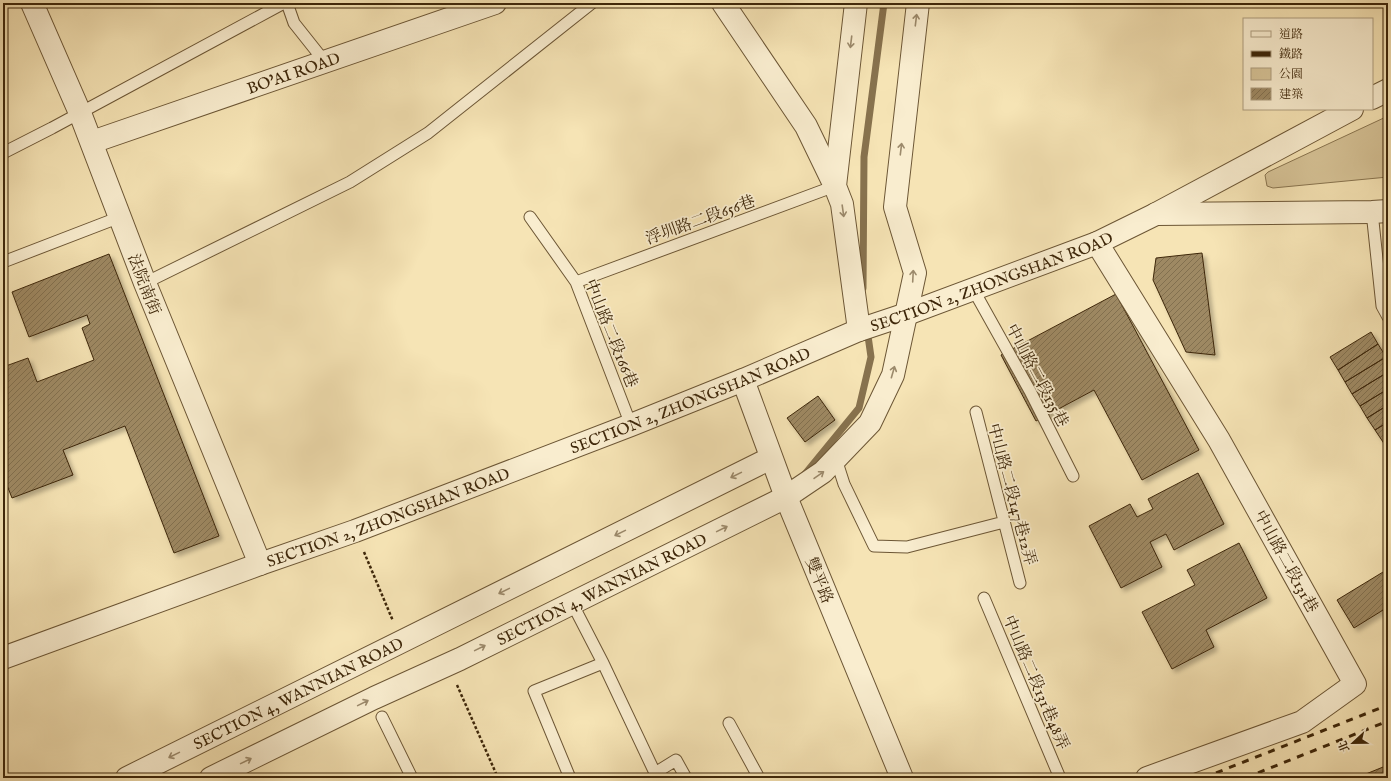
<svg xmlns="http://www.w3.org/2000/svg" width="1391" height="781" viewBox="0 0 1391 781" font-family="'IM FELL English','Noto Serif TC',serif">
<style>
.green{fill:#d7c498;stroke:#8a7651}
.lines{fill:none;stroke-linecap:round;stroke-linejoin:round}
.stream{stroke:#87724e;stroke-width:7}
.building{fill:url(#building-hatch);stroke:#3e270a;filter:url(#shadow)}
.service-casing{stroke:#6c5635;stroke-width:13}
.minor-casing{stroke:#6c5635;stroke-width:24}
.tertiary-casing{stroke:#6c5635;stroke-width:24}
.path{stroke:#3e270a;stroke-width:2.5;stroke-dasharray:3 2;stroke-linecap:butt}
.service{stroke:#f9edcf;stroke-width:11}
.minor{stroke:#f9edcf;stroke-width:22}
.tertiary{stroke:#f9edcf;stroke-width:22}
.rail{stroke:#3e270a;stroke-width:3;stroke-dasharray:7 7;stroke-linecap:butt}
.oneway{stroke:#9c8a6c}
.labels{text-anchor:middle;stroke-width:3.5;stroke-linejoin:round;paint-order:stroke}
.street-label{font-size:16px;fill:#3e270a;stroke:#f9edcf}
</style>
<defs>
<pattern id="building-hatch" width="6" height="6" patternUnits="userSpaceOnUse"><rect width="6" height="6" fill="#9e8963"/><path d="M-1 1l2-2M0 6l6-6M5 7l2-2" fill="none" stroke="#827050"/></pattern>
<filter id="shadow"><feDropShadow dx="3.5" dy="3.5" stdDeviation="2" flood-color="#0004"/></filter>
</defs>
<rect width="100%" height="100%" fill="#f6e4b5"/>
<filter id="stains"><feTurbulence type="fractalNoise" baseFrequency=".005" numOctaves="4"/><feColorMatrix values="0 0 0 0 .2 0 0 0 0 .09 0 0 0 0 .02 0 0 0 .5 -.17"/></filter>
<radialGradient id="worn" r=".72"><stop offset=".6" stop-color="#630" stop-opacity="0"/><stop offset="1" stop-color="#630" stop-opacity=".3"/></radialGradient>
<path class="green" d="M1388,116V177L1273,188L1267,186L1265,175L1268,172Z"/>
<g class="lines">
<path class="stream" d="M863,288L864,157L884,3
M805,474L859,408L871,357L867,329"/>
</g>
<path class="building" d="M1202,253L1215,355L1186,352L1153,280L1156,258Z
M109,254L219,536L174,553L125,426L63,450L73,475L12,498L3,475V367L28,358L37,382L94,360L82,328L90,324L87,315L29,337L12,292Z
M1116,294L1199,450L1142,480L1094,390L1036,421L1001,355Z
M1371,332L1378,344L1338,370L1330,357Z
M1378,344L1386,357L1345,382L1338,370Z
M1386,357L1388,360V372L1352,394L1345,382Z
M1388,372V389L1360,406L1352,394Z
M1388,389V405L1367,418L1360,406Z
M818,396L835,420L805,442L787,418Z
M1388,405V422L1375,430L1367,418Z
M1388,422V439L1383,442L1375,430Z
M1388,439V451L1383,442Z
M1198,473L1224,524L1174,550L1166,534L1150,542L1162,567L1121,588L1089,526L1130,504L1137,517L1153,509L1148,499Z
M1239,543L1267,598L1206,630L1214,647L1172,669L1142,612L1195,585L1187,570Z
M1388,569V607L1354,628L1337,600Z
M1388,765V778H1356Z"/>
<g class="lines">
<defs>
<path id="service" d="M287,3L294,23L325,62
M3,153L52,128L284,3
M1372,212L1382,306L1388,317
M530,217L576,282L631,425
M3,262L120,217
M576,282L835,186
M145,283L350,182L428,133L592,3
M973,289L1030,391L1073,476
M976,412L1020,583
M836,459L844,484L874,546L907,547L1004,522
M984,598L1060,778
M603,663L655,773L676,760L686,778
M382,717L412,778
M729,723L759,778
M570,778L534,691L603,663L572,603"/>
<g id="minor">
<path d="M32,3L80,113L145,283L260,564"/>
<path d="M723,3L806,126L835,186"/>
<path d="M856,3L835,186L842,204L859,330"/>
<path id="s1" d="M92,142L495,3"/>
<path d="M1156,214L1372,212L1388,211"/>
<path d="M1097,243L1219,440L1355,684L1302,722L1147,778"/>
<path d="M743,380L786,497L902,778"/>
<path id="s2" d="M127,778L771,458"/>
<path id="s3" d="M211,778L374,698L460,659L786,497L823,472L870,423L893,375L915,273L895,207L918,3"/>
</g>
<g id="tertiary">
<path d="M1372,98L1388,90"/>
<path id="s4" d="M3,658L260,564L355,531L631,425L743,380L859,330L907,314L1097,243L1156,214L1352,109"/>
</g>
</defs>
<use href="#service" class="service-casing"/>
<use href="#minor" class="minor-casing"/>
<use href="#tertiary" class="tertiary-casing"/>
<path class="path" d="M364,552L393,621
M457,685L498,778"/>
<use href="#service" class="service"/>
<use href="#minor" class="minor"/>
<use href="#tertiary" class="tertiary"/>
<path class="rail" d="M1203,778L1388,705
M1245,778L1388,721"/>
</g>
<defs><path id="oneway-shaft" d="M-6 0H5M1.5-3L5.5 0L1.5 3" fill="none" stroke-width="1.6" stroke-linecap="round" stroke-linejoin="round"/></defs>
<g class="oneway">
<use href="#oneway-shaft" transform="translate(916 20) rotate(-83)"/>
<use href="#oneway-shaft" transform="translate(851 42) rotate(97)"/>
<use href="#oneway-shaft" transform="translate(901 149) rotate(-83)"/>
<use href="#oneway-shaft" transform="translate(843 211) rotate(82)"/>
<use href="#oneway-shaft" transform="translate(913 276) rotate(-87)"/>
<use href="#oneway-shaft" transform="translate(893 372) rotate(-74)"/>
<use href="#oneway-shaft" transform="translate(736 475) rotate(154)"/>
<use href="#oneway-shaft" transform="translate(819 475) rotate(-35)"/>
<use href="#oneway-shaft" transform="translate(722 529) rotate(-26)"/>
<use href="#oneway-shaft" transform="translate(620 533) rotate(154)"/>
<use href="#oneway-shaft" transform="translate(504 591) rotate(154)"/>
<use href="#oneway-shaft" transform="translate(480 648) rotate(-26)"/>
<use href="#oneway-shaft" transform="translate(363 703) rotate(-26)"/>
<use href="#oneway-shaft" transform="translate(174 755) rotate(154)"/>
<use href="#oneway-shaft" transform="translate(246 761) rotate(-26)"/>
</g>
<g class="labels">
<g class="street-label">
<text dy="6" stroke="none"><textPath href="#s1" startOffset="213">BO'AI ROAD</textPath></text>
<text transform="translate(700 219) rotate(-20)" y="6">浮圳路二段656巷</text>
<text dy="6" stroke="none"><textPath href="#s4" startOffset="1058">SECTION 2, ZHONGSHAN ROAD</textPath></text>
<text transform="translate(145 284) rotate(69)" y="6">法院南街</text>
<text transform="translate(612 333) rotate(68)" y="6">中山路二段166巷</text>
<text transform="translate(1038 375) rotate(62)" y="6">中山路二段135巷</text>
<text dy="6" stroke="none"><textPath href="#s4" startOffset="734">SECTION 2, ZHONGSHAN ROAD</textPath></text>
<text transform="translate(1013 494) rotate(75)" y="6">中山路二段147巷12弄</text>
<text dy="6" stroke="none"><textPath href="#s4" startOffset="410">SECTION 2, ZHONGSHAN ROAD</textPath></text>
<text transform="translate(1287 561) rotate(61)" y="6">中山路二段131巷</text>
<text transform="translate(820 580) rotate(68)" y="6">雙平路</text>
<text dy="6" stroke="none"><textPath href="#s3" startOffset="434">SECTION 4, WANNIAN ROAD</textPath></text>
<text transform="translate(1037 682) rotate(67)" y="6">中山路二段131巷48弄</text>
<text dy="6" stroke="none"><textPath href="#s2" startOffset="191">SECTION 4, WANNIAN ROAD</textPath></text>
</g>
</g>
<rect width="1391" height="781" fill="none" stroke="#f6e4b5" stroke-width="16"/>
<rect x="4" y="4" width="1383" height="773" fill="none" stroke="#3e270a" stroke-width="2"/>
<rect x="8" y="8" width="1375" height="765" fill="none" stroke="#3e270a"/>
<rect x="1243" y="18" width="130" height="92" fill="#f9edcf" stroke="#ae9e80"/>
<rect x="1251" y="31" width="20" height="6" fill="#f9edcf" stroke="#ae9e80"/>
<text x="1279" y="38" font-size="12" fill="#3e270a">道路</text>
<rect x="1251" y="51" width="20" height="6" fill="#3e270a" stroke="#ae9e80"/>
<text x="1279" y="58" font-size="12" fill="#3e270a">鐵路</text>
<rect x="1251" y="68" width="20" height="12" fill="#d7c498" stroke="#ae9e80"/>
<text x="1279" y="78" font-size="12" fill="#3e270a">公園</text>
<rect x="1251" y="88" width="20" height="12" fill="url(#building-hatch)" stroke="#ae9e80"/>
<text x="1279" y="98" font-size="12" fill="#3e270a">建築</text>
<g transform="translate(1353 743) rotate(248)" stroke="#f9edcf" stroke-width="3" paint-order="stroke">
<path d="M0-3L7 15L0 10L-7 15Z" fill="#3e270a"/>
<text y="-6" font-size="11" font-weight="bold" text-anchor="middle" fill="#3e270a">北</text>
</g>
<rect width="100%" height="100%" filter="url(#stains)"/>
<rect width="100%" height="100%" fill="url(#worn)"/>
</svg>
